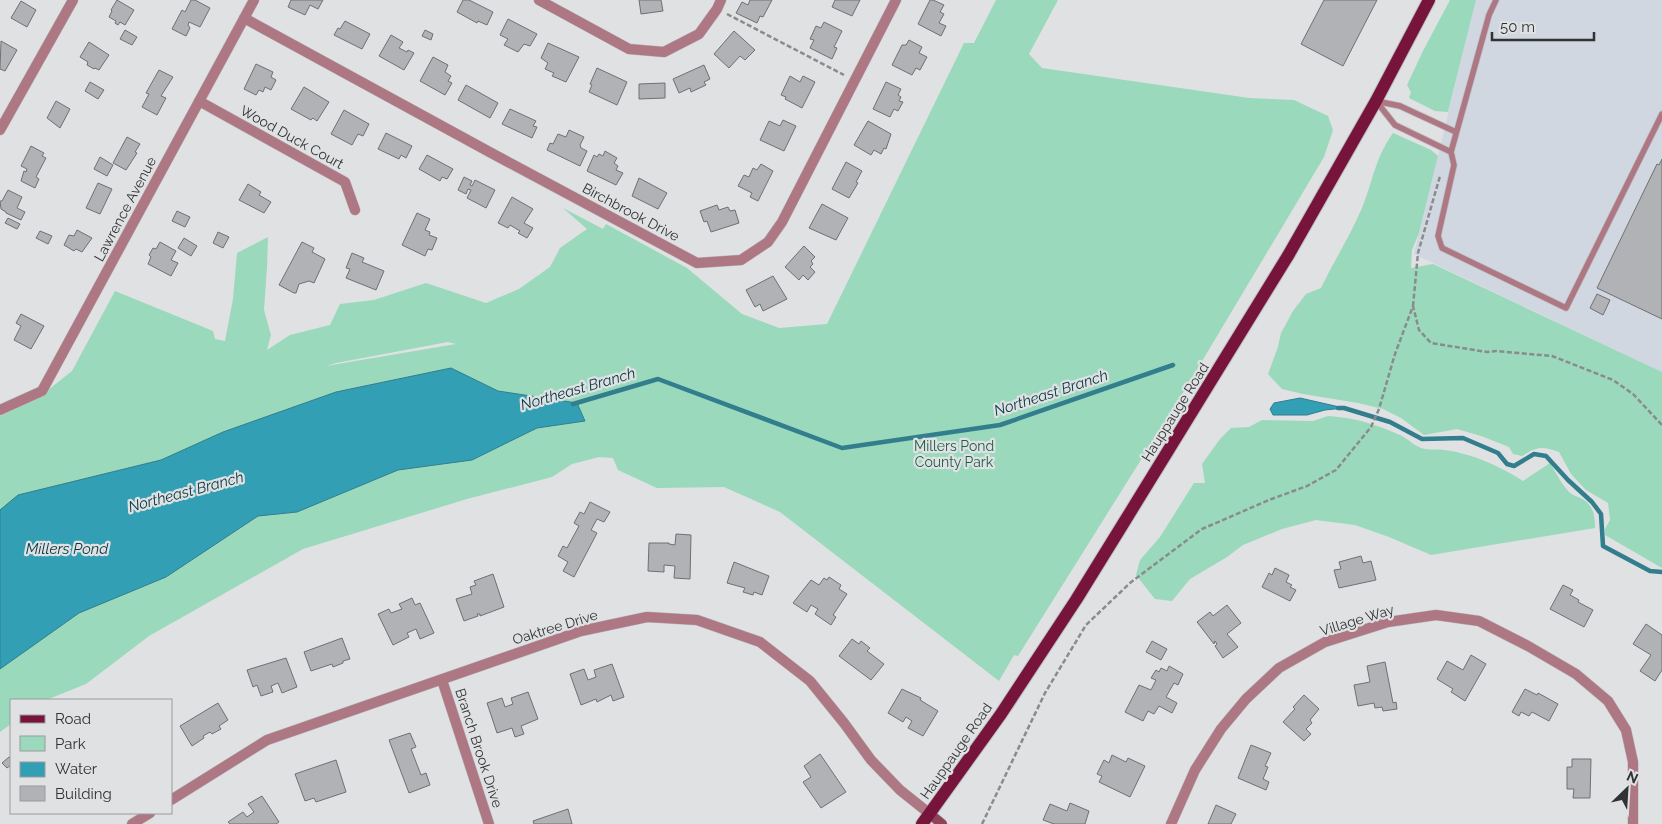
<svg xmlns="http://www.w3.org/2000/svg" width="1662" height="824" viewBox="0 0 1662 824" font-family="Raleway,sans-serif">
<style>
.built{fill:#d1d7e0}
.green{fill:#9ad9bc;fill-rule:evenodd}
.water{fill:#339fb4;stroke:#327e8d}
.lines{fill:none;stroke-linecap:round;stroke-linejoin:round}
.stream{stroke:#327e8d;stroke-width:4.5}
.building{fill:#b1b2b5;stroke:#6f7073}
.lane-casing{stroke:#bcbec0;stroke-width:7}
.street-casing{stroke:#bcbec0;stroke-width:11}
.secondary-casing{stroke:#bcbec0;stroke-width:11}
.primary-casing{stroke:#bcbec0;stroke-width:14}
.path{stroke:#898b8c;stroke-width:2.5;stroke-dasharray:5 2.5;stroke-linecap:butt}
.lane{stroke:#ae7784;stroke-width:5.5}
.street{stroke:#ae7784;stroke-width:10}
.secondary{stroke:#904259;stroke-width:10}
.primary{stroke:#77143b;stroke-width:12}
.labels{text-anchor:middle;stroke-width:4.5;stroke-linejoin:round;paint-order:stroke}
.street-label{font-size:14px;fill:#313233;stroke:#dfe1e3}
.park-label{font-size:14px;fill:#1c5e45;stroke:#dfe1e3}
.water-label{font-size:15px;font-style:italic;fill:#063842;stroke:#dfe1e3}
</style>
<rect width="100%" height="100%" fill="#dfe1e3"/>
<path class="built" d="M1476,0H1662V372L1414,254Z"/>
<path class="green" d="M996,0H1058L1029,54L1042,68L1249,98L1294,100L1328,116L1333,130L1324,157L1186,388L1018,656L1014,655L999,681L780,512L724,487L657,488L618,470L613,458L599,457L572,464L552,477L467,499L303,549L149,636L86,684L46,700H11V724L0,732V416L38,398L72,371L115,291L213,331L215,339L225,341L233,299L237,253L268,237L267,267L264,310L271,335L267,350L290,335L330,325L340,304L374,300L426,283L486,303L519,289L550,267L560,248L587,229L563,208L603,229L606,224L687,268L742,314L779,328L827,324L964,43H974ZM448,342L456,344L326,366L336,363Z
M1450,0H1476L1448,112L1435,111L1409,98L1411,92L1407,85L1423,51Z
M1393,133L1431,150L1438,156L1419,233L1412,250L1411,268L1433,264L1662,372V568L1605,535V529L1610,520L1608,503L1586,490L1571,474L1559,452C1542,446 1537,446 1522,456L1513,454L1509,447L1481,436L1457,429L1424,435L1401,418L1383,409L1358,403L1303,394L1282,389L1268,374L1278,347L1281,333L1293,311L1306,294L1321,288C1334,261 1350,236 1362,208C1373,181 1375,158 1393,133Z
M1328,416C1357,418 1375,424 1402,436C1409,440 1417,448 1425,449C1432,450 1438,449 1445,450C1473,454 1500,466 1523,481L1550,463C1556,473 1562,485 1570,493C1574,496 1580,497 1584,500C1594,507 1595,517 1595,528L1431,555L1389,537L1355,525L1316,520L1282,529L1243,545L1227,557L1190,579L1172,601L1155,599L1136,575L1140,560L1160,537L1194,483H1205L1202,464L1220,439L1231,428L1249,427L1262,420L1313,421Z"/>
<path class="water" d="M451,368L498,391L577,403L585,421L537,428L472,460L398,470L297,512L258,516L166,577L79,613L0,669V510L18,495L161,460L223,432L336,392Z
M1300,398L1344,408L1325,410L1307,415H1273L1270,409L1274,403Z"/>
<g class="lines">
<path class="stream" d="M573,404L658,379L842,448L1000,425L1173,365
M1338,408H1344L1390,422L1422,439L1463,438L1498,453L1507,464L1514,466L1534,454L1546,456L1568,480L1592,502L1601,514L1603,546L1650,571L1662,572"/>
</g>
<path class="building" d="M117,0L134,10L125,25L120,22L118,25L115,23L116,21L109,17L112,11L111,10Z
M191,0H195L210,8L200,27L189,22L188,25L190,28L186,36L172,29L182,10L185,12Z
M291,0H323L318,9L310,5L305,15L288,7Z
M463,0H469L493,12L487,25L478,21L477,23L457,12Z
M639,0H661L663,11L641,14Z
M750,0H772L763,17L760,16L757,23L736,13L742,2L748,5Z
M835,0H860L852,16L832,7Z
M930,0H933L944,5L940,12L944,14L939,23L946,26L941,36L918,24Z
M1324,0H1377L1343,66L1301,44Z
M21,1L36,10L27,27L11,18Z
M508,19L537,34L530,46L524,44L518,52L504,45L508,39L500,35Z
M345,21L370,34L362,49L334,35L338,28L340,29Z
M824,22L842,31L834,47L837,48L832,59L810,48L814,40L810,39L816,26L821,28Z
M125,30L137,37L132,45L120,39Z
M425,30L433,34L431,40L422,36Z
M734,31L755,50L745,60L740,56L729,68L714,54Z
M391,35L403,42L399,48L407,52L408,50L414,53L404,70L379,56Z
M909,40L922,47L919,53L927,57L920,70L916,68L912,75L892,65L902,45H906Z
M1,41L17,50L5,71L0,69Z
M89,42L109,55L99,70L95,68L94,69L87,65L88,62L80,57Z
M548,43L579,57L566,82L552,76L554,73L545,69L548,63L541,58Z
M433,57L448,65L445,72L451,76L448,81L452,83L445,95L420,81Z
M256,64L273,72L271,77L276,80L271,90L265,87L263,92L259,90L256,95L244,89Z
M704,65L710,79L704,82L706,85L691,92L690,88L679,93L673,79Z
M597,68L627,82L617,105L589,92L592,85L590,84Z
M159,70L173,77L161,96L166,98L157,115L142,107L149,94L146,93Z
M790,76L800,82L803,76L815,82L802,108L785,99L786,97L781,95Z
M90,82L104,90L98,99L85,91Z
M886,82L901,89L898,95L901,97L899,101L903,102L898,111L894,109L890,117L873,109Z
M665,83V98L639,99V84Z
M466,85L498,103L490,118L458,100Z
M304,87L329,102L317,121L313,118L311,120L291,109Z
M56,101L70,109L60,128L47,118Z
M510,109L536,121L533,126L537,127L532,138L502,124Z
M344,110L369,124L363,136L358,134L352,145L331,134Z
M783,120L796,126L784,151L760,140L769,121L780,126Z
M868,121L891,134L886,149L884,148L881,154L874,150L871,155L854,145Z
M569,130L584,137L580,145L581,148L587,151L580,166L547,150L550,143L553,144L558,134L566,137Z
M386,133L412,146L406,158L401,155L399,159L378,149Z
M127,137L140,144L135,152L137,153L126,170L113,163Z
M31,146L44,153L42,156L46,158L36,177L39,179L35,188L21,181L24,171L26,172L27,169L21,166Z
M605,151L617,158L614,163L618,166L616,170L623,173L616,185L587,171L594,155L597,157L599,154L603,156Z
M427,155L453,169L447,179L442,177L440,181L419,169Z
M100,157L113,165L107,176L94,169Z
M1662,159V319L1597,288L1657,164L1659,165Z
M846,162L862,171L856,182L858,183L849,198L832,189Z
M761,164L773,171L758,201L750,197L752,193L738,186L744,175L749,177L753,168L757,170Z
M464,177L472,181L470,185L472,186L475,180L495,190L486,208L467,198L471,190L468,189L466,194L458,190Z
M639,178L667,193L658,209L632,196Z
M98,183L112,189L100,214L86,208Z
M248,184L261,192L259,195L271,202L264,213L239,200Z
M8,190L22,197L17,208L25,212L21,220L6,213V212L1,209L0,201H2Z
M512,197L533,209L524,223L533,228L527,238L518,233L520,231L510,225L508,228L498,223Z
M822,204L848,218L836,240L809,228Z
M717,205L719,210L728,207L730,211L735,210L739,223L711,232L707,221L704,222L700,211Z
M177,211L190,217L185,227L172,221Z
M417,213L430,219L425,230L430,232L429,235L437,238L432,250L428,249L425,256L402,245Z
M8,218L20,224L17,229L5,223Z
M77,230L92,238L82,252L76,249L74,251L64,245L69,235L74,236Z
M40,231L52,236L48,244L36,238Z
M218,232L229,237L223,248L213,243Z
M184,238L197,246L191,256L178,248Z
M160,242L176,251L171,260L178,263L171,276L148,264L151,257L149,255L153,248L156,249Z
M302,242L314,248L312,252L325,259L314,283L309,281L299,284L296,293H294L279,285Z
M804,246L815,257L811,261L813,264L810,267L815,272L808,280L803,275L799,280L785,267Z
M352,253L364,258L362,262L384,271L376,290L346,278L350,269L346,268Z
M773,276L787,299L763,311L760,304L755,307L746,290Z
M1597,294L1610,300L1603,315L1590,308Z
M21,314L44,326L31,349L14,340L21,326L16,323Z
M590,502L610,512L604,522L597,519L591,530L597,533L574,577L563,571L568,562L558,556L563,546L567,548L579,526L574,523L580,512L584,514Z
M676,534L691,535L690,579L674,578L675,566L664,565V572L648,571L649,543H669V544L675,545Z
M1361,556L1363,563L1371,561L1376,580L1339,588L1334,570L1341,569L1339,562Z
M734,562L769,576L762,595L754,592L753,595L743,592L745,588L727,583Z
M1275,568L1289,575L1286,582L1292,585L1290,587L1296,590L1290,601L1262,587L1269,573L1272,575Z
M493,574L504,607L480,616V614H477L478,616L464,621L456,599L472,594L470,587L476,585L474,581Z
M829,577L841,585L839,589L847,594L833,615L836,617L831,625L815,614L818,609L811,605L807,612L793,603L811,580L819,585L824,578L827,580Z
M1563,585L1573,590L1570,595L1579,600L1578,602L1593,610L1584,627L1550,609Z
M412,598L415,605L420,603L434,633L420,639L416,629L407,633L409,637L393,645L378,614L389,609L391,613L402,609L399,604Z
M1227,605L1241,623L1227,634L1238,647L1223,658L1215,646L1217,644L1215,641L1214,644L1197,622L1210,612L1213,616Z
M1646,624L1662,635V670L1655,681L1640,671L1651,655L1633,644Z
M342,638L350,659L343,661V663L333,667L332,664L311,671L304,652Z
M852,639L859,644L861,641L870,648L867,651L884,664L871,680L839,656Z
M1152,641L1167,649L1161,660L1146,652Z
M1471,655L1486,664L1465,701L1451,692L1453,689L1437,679L1447,661L1463,670Z
M286,658L297,687L282,693L278,683L271,686L273,692L261,696L257,685L253,687L247,670Z
M1385,662L1393,703L1396,702L1397,709L1383,711L1382,707L1375,708L1374,703L1358,706L1354,685L1370,682L1367,666Z
M612,664L624,697L613,701L611,695L597,702L596,699L581,705L570,674L584,669L588,680L596,677L594,670Z
M1169,666L1183,674L1178,685L1174,683L1166,697L1177,703L1172,713L1159,706L1154,714L1148,711L1143,721L1125,712L1139,685L1151,690L1156,680L1151,678L1156,670L1159,672L1161,668L1167,671Z
M902,689L921,698L920,700L938,711L923,736L908,728L912,721L906,717L903,722L888,713Z
M1525,689L1537,695L1538,693L1558,704L1549,721L1532,712L1529,716L1521,712L1519,716L1512,712Z
M528,692L538,719L521,726L524,734L515,737L512,728L497,733L487,703L502,698L505,707L513,704L511,698Z
M1304,695L1319,709L1310,720L1312,723L1306,729L1311,734L1304,741L1283,722L1295,709L1293,707Z
M218,703L228,720L219,726L221,729L212,734L210,732L203,736L204,738L192,746L180,726Z
M410,733L416,747L411,749L421,775L426,773L430,785L409,793L389,740Z
M1251,745L1271,753L1265,766L1268,767L1263,779L1269,782L1266,790L1238,778Z
M820,754L846,792L821,808L803,782L811,777L804,766Z
M1112,755L1126,762L1128,758L1145,766L1130,797L1099,782L1102,776L1097,774L1104,760L1109,763Z
M9,757L11,758V765L7,768L2,763Z
M1572,759H1591L1590,798H1573L1574,789H1567V767H1572Z
M336,760L346,792L316,802L314,798L305,801L295,774Z
M262,796L279,822L276,824H230L228,822L243,812L247,817L254,812L248,804Z
M1070,803L1089,811L1085,824H1054L1043,820L1050,804L1067,811Z
M1216,805L1236,814L1231,824H1208Z
M568,809L572,824H534L533,821Z"/>
<g class="lines">
<defs>
<path id="lane" d="M1496,0L1489,15L1451,152L1454,165L1438,236L1442,248L1566,308L1662,114
M1376,101L1395,125L1451,152
M1376,101L1400,106L1456,132"/>
<path id="street" d="M539,0L629,49L664,52L699,34L717,9L721,0
M244,18L495,155L697,263L741,260L768,242L782,222L896,0
M199,101L345,182L355,210
M0,130L73,0
M0,410L42,391L254,0
M442,680L489,824
M171,800L267,740L581,631L647,617L697,620L760,642L810,681L844,723L871,760L900,790L930,814
M132,824L150,813
M1171,824L1195,770L1221,729L1246,699L1279,668L1325,642L1388,622L1436,615L1479,621L1528,646L1576,674L1608,701L1626,730L1633,762V824"/>
<path id="secondary" d="M930,814L942,824"/>
<path id="primary" d="M922,824L1001,714L1076,600L1123,524L1289,254L1376,101L1429,0"/>
</defs>
<use href="#lane" class="lane-casing"/>
<use href="#street" class="street-casing"/>
<use href="#secondary" class="secondary-casing"/>
<use href="#primary" class="primary-casing"/>
<path class="path" d="M727,14L844,75
M1413,306L1418,253L1440,176
M982,824L1045,693L1086,625L1130,583L1202,529L1269,500L1307,486L1336,470L1371,427L1379,409L1395,354L1413,306L1419,330L1431,343L1487,352L1496,351L1552,356L1613,380L1633,394L1662,425"/>
<use href="#lane" class="lane"/>
<use href="#street" class="street"/>
<use href="#secondary" class="secondary"/>
<use href="#primary" class="primary"/>
</g>
<g class="labels">
<g class="street-label">
<text transform="translate(292 137) rotate(29)" y="5">Wood Duck Court</text>
<text transform="translate(125 209) rotate(-62)" y="5">Lawrence Avenue</text>
<text transform="translate(631 212) rotate(28)" y="5">Birchbrook Drive</text>
<text transform="translate(1175 412) rotate(-58)" y="5">Hauppauge Road</text>
<text transform="translate(1357 620) rotate(-17)" y="5">Village Way</text>
<text transform="translate(555 627) rotate(-17)" y="5">Oaktree Drive</text>
<text transform="translate(479 748) rotate(72)" y="5">Branch Brook Drive</text>
<text transform="translate(956 751) rotate(-55)" y="5">Hauppauge Road</text>
</g>
<g class="park-label">
<text x="954" y="451">Millers Pond<tspan x="954" dy="16">County Park</tspan></text>
</g>
<g class="water-label">
<text transform="translate(578 389) rotate(-16)" y="5">Northeast Branch</text>
<text transform="translate(1051 393) rotate(-18)" y="5">Northeast Branch</text>
<text transform="translate(186 492) rotate(-15)" y="5">Northeast Branch</text>
<text x="67" y="554">Millers Pond</text>
</g>
</g>
<rect x="10" y="699" width="162" height="115" fill="#dfe1e3" stroke="#999b9d"/>
<rect x="20" y="715" width="25" height="8" fill="#77143b" stroke="#999b9d"/>
<text x="55" y="724" font-size="15" fill="#313233">Road</text>
<rect x="20" y="736" width="25" height="15" fill="#9ad9bc" stroke="#999b9d"/>
<text x="55" y="749" font-size="15" fill="#313233">Park</text>
<rect x="20" y="762" width="25" height="15" fill="#339fb4" stroke="#999b9d"/>
<text x="55" y="774" font-size="15" fill="#313233">Water</text>
<rect x="20" y="786" width="25" height="15" fill="#b1b2b5" stroke="#999b9d"/>
<text x="55" y="799" font-size="15" fill="#313233">Building</text>
<g transform="translate(1627 789) rotate(25)" stroke="#dfe1e3" stroke-width="4" paint-order="stroke">
<path d="M0-4L9 19L0 12L-9 19Z" fill="#313233"/>
<text y="-8" font-size="14" font-weight="bold" text-anchor="middle" fill="#313233">N</text>
</g>
<path d="M1492 32v8h102v-8" fill="none" stroke="#313233" stroke-width="2.5"/>
<text x="1500" y="32" font-size="15" fill="#313233" stroke="#dfe1e3" stroke-width="4" paint-order="stroke">50 m</text>
</svg>
